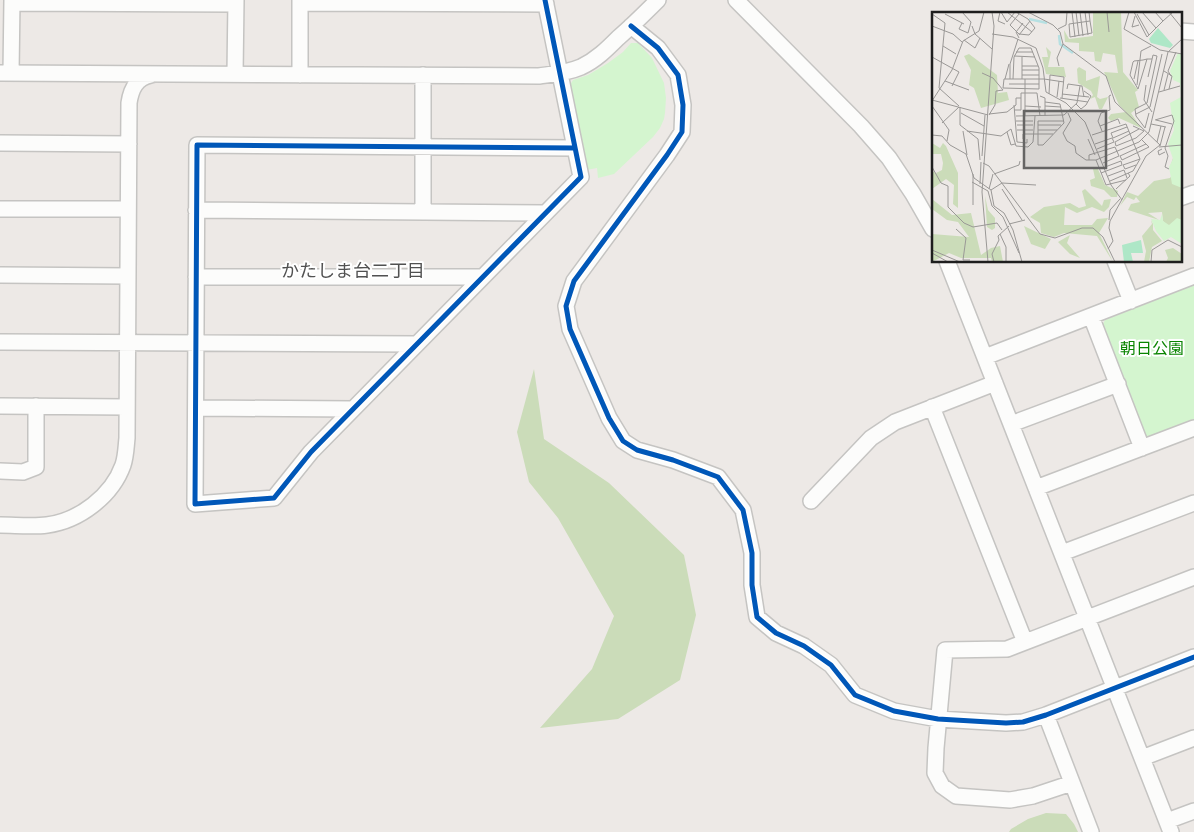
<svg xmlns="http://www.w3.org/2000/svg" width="1194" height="832" viewBox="0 0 1194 832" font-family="'Varela Round','Noto Sans JP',sans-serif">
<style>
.forest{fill:#cbdcb9}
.park{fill:#d4f5cf}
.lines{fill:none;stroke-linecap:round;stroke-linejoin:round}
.minor-casing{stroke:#c5c4c2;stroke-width:18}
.minor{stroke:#fcfcfb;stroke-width:15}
.cycleway-casing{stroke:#fff;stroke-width:8}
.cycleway{stroke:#0057b8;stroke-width:5}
.labels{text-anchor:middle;stroke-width:4;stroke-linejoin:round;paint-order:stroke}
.park-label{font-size:16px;fill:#0a8502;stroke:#fff}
.neighbourhood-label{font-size:18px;fill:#515151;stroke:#fff}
.inset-river{fill:none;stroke:#b6e0e2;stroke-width:2.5}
.inset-road{fill:none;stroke:#9a9896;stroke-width:1}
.view{fill:#666564;fill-opacity:0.15;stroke:#666564;stroke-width:2.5}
.inset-edge{fill:none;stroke:#1e1e1e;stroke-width:2.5}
</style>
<rect width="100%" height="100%" fill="#ede9e6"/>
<path class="forest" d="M534,369L544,439L609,483L684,555L696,615L680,680L618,719L540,728L592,669L614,616L558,518L529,482L517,432Z
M1046,813L1066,814L1074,824L1078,832H1009L1011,829L1028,819Z"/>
<path class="park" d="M631,43H638L652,58L664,83L666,98L665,113L664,119L660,128L653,137L614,174L598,178L597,168L586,170L568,88L573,80L588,75L608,63L623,52Z
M1194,285V421L1144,441L1101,328L1105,320Z"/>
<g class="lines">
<defs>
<path id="minor" d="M300,0V75
M545,0L581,177L311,452L274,498L195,504L197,145L575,148
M736,0L861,126L889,158L913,194L933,229
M12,3L236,4
M300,3L546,4
M631,26L658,48L678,75L683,105L682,132L667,155L574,281L566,306L570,329L609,418L623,441L637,450L673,460L718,477L743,510L752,553V585L757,617L776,633L804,646L831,665L855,695L894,711L938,719L1006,723L1023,722L1046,715L1194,657
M1180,31L1194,32
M0,73L539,76C553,74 567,73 581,67C596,60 607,49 618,38C632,26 645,13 658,0
M11,73L12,0
M235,74L236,0
M0,143L129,144
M1180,198L1194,193
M0,209H128
M196,210L545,213
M423,212V75
M947,261L1171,832
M1115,261L1131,301
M0,275L128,276
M196,277H482
M1091,316L1142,448
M0,342L417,344
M985,357L1194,276
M0,406L127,407
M932,407L1025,642
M196,408L353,409
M1011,424L1118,384
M0,471L23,472L36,467V406
M1036,488L1194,428
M811,501L871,438L895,422L995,383
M0,525C15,525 32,527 47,525C79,521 112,496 123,465C126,456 126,447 127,438L129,103C131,89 136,78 151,75
M1062,553L1194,503
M1046,715L1091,832
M1142,758L1194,738
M1072,783L1033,796L1010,800L956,796L942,786L935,773L936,748L945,650L1007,649L1194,577
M1167,821L1194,811"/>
</defs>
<use href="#minor" class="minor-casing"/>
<use href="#minor" class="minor"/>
<defs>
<path id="cycleway" d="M545,0L581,177L311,452L274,498L195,504L197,145L575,148
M631,26L658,48L678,75L683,105L682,132L667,155L574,281L566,306L570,329L609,418L623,441L637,450L673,460L718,477L743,510L752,553V585L757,617L776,633L804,646L831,665L855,695L894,711L938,719L1006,723L1023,722L1046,715L1194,657"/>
</defs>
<use href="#cycleway" class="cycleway-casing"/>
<use href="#cycleway" class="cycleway"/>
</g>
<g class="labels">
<g class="park-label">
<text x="1152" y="354">朝日公園</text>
</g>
<g class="neighbourhood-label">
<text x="353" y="277">かたしま台二丁目</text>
</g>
</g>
<g transform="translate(932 12)">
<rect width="250" height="250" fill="#ede9e6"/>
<path d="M161,0H189L191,60L206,78L203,80L207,95L199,101L209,116L187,106L179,109L176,106L179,102L194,100L187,93L172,60L186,61L183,43L171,41L169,50L163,49L162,40L147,39V31L133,30L132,18L137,27L161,24ZM114,35L119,40L116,55H132L134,65L114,62L110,45H116ZM37,42L65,63L66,81L75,80L77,88L49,96L42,76L37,73L39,58L32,44ZM147,55L154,59V69L168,64L165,85L168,87L176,85L170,97H167L163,85L158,87L161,83L159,79L146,71L145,57ZM0,131L8,136L11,131L14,134L26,161V196L21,192L22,173L14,167L0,177V159L4,161L10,158L11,151L9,142H0ZM250,134V208L236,214L231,209L230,200L216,201L227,208L196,198L199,192L208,190L204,185L202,188L195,185L188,194L195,180L206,184L222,169L238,166L243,159L238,155L241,146ZM165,155L173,173L186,179L185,185H179L172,178L159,174L158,168L163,166L161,157ZM153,177L170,194L172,188L179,187L177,195L172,200L160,195L145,201L133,195L132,213H160L165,207L176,206L167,221L181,250L165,224L132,221L122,225L109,221L108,211L98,205L112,195L138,191L147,196L154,194L150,179ZM53,184L56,198L63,206V216L60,218L55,215ZM0,187L20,203L39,201L49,243L59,236L68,234L71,250H60L59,246H29L17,241L0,250V222L37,225L26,210L15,208L0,197ZM219,208L221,212V218L230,229L220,235L217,250H212L214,239L210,224L220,212ZM92,214L119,227L113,237L99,232ZM138,223L135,231L148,246L138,242L126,230ZM241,236L250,242V250H234L236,246L233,238Z" fill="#cbdcb9"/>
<path d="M246,41L250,43V176L240,172L237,155L241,147L236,132L242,118L238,91L249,85L248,71L241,68L238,59ZM230,202L231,209L237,213L245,206L250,208V232L239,225L232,229L224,219L219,207L228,208Z" fill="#d4f5cf"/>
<path d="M226,16L241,33L238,36L219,31L217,27ZM209,228L211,241H199L201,250H192L190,233Z" fill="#aee7c7"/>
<path class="inset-river" d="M97,7L115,11M127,23L128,32L141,41"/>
<path class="inset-road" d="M30,0L39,10L36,21L27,17L30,11M68,0L66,9L73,12M69,0L75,10L83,0M75,0L100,20M84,0L96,7L103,16L97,23L87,22L78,13L87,2M96,0L121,13L128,20L131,32L174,64L183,90L228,133L214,144L178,209L177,216L181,229L176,237M140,0L143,25M144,0L147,24M148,0L151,24M153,0L156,23M157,0L158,9L160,21L138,25L137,12L158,9M175,0L177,20M197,0L192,17L228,38L250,42M202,0L215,25L231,9M210,0L224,16M223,0L231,9L241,0M237,0L250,16M0,2L13,11L7,76L27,94M13,2L32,12M205,2L217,23M203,4L200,15L207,13M0,14L21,22L30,30M40,14L43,22L60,37M126,17L134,13L135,0M60,22L81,25L104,36L111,56L114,80L134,91L153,110L179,173L190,188M87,23L98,9M87,26L84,20L91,11M32,28L43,36L48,26M11,34L24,42M84,40H101M82,44L103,45M0,45L27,60L20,74M215,47L206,77L198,63L201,50L202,49L211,48L215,47H220M90,54H106M127,54L125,46L131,32M90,58H107M232,59L240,64L237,77M50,61L61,66L71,78M90,63H107M239,64L236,59L244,40M216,65L221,43L225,44M73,67L77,52M78,67V52L86,27M81,67L82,45L87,36H99L107,56V77L71,76L72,67H112L132,70M90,67V45M202,67L206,49M13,69L37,78M77,72H107M205,73L209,39L219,34M214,73L212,88L220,100M135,77L136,72L150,74L152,85M232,78L236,62M227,80L248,74M117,82L118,63L132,65L130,86M130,82L157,85M108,84L113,86V104M125,85L127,69M128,86L156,90M0,88L56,103M0,89L20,58L31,29L47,19L52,0M113,90L128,92L132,111L111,133H106V109H132M144,92L149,97L154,93L159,84L152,79M82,93L85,130L95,131V127M0,94L17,118L15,129M93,94L109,95M113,94L129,95M28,95V113L46,127L48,148M82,98H89V81H105L108,104M93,99H109M113,99H130M29,101L52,114M136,101L139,108L131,121L135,129L143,134L144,141L154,148H164L207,130L217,120L236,40L250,27M217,101L213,116L204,104L203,97L215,91L225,44M57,102L75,100L84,93V86H89M204,102L218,95L230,42M57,103L63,93L64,79L71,78M84,104L132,103L145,91L148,74M93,104V67M223,108L240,103L242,109L233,136L236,144L233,155L237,157M224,108L240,112M84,109H101M10,111L27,95M219,112L234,115M85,113H101M106,113H129M168,114L186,107L188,112M201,114L212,119L204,126L184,134L183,130L207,117M195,115L179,121L181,126L197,119M85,118H101M106,118H125M31,119L35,143M35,119L69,124L79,117L84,134L96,135L101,130L103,104M170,119L166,109L169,101L178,98L177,84L179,83M75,120L79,133L83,132M0,123L10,124L18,133L34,142L42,166L59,178L62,194L72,201L81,218L90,250M160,123L194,112L208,147L201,159L178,169M91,127V122H121M156,127L163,143M210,128L217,135L190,148L188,144L214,132M225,130L229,114M163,132L180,126L182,130L165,137M228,134L233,115M227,135L250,133M230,137L226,139L227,143L233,140M50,144L53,103M157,148V143L183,135L187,144L171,151M164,148L174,173L194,168M51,151L57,154L108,222L123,226L150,216H161L171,225L183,250M204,153L193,157L191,153L208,147M0,155L9,171L16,174V195L32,211L41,215L65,211L70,218M173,155L189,149L190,153M169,161L190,153M41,162V193M62,162L87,153L88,149M176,164L192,158L195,166M40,170L56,179L60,194L71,205L87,241M48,172L49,150M57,177L61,162M70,177L90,208M184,177L198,164L196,161M59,178L70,171L104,173M177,208L178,198L188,187M77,212L93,208M24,217L34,226L31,248H38M68,222L74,235V250M0,238L28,250M0,241L16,250M56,250L50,180L62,14L60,0M62,250L60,242L67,228L66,224L77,214M219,250L220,238L236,228L250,235"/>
<path class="view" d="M92,99H174V156H92Z"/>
<rect width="250" height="250" class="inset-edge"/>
</g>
</svg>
